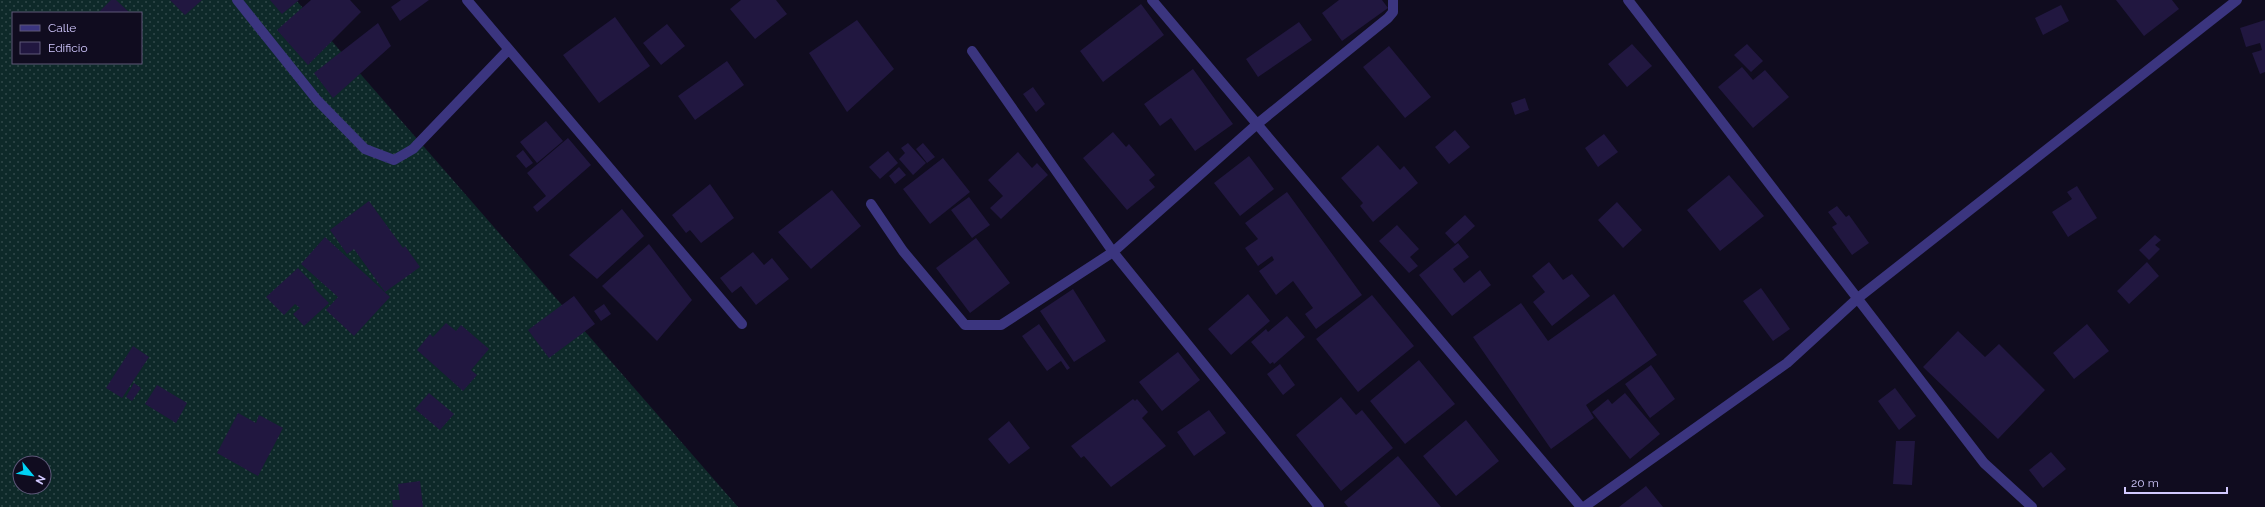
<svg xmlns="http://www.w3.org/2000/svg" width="2265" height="507" viewBox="0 0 2265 507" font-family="Raleway,sans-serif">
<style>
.grass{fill:url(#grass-dots);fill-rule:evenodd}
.building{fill:#211740}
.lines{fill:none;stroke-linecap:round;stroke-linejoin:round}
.minor{stroke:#3b357f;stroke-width:10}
</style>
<defs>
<pattern id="grass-dots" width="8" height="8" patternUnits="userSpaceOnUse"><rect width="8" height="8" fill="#0e2929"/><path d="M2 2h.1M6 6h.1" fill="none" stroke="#304749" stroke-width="1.8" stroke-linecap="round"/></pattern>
</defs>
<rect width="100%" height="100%" fill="#100c1f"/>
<path class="grass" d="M0,0H296L738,507H0ZM13,13H141V63H13ZM20,463H44V487H20Z"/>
<path class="building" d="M111,0H116L130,13H98Z
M170,0H202L185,15Z
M270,0H299L282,14Z
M311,0H350L361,12L308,65L277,30Z
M401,0H429L400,21L391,7Z
M741,0H776L787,14L755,39L730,9Z
M1339,0H1382L1388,8L1342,41L1322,13Z
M2116,0H2172L2179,9L2144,36Z
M1141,4L1164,35L1103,82L1080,51Z
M2061,5L2069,21L2043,35L2035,18Z
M615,17L650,66L599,103L563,55Z
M857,20L894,69L847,112L809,53Z
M2265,20V72L2260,74L2252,53L2262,50L2260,43L2246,47L2240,28Z
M1299,22L1312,40L1258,77L1246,59Z
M378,23L391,46L333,98L314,73Z
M667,24L685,46L661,65L643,43Z
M1632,44L1652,66L1627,87L1608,64Z
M1747,44L1763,61L1751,72L1734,55Z
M1389,46L1431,97L1405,118L1363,67Z
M727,61L744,85L695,120L678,96Z
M1742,67L1753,80L1765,70L1789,97L1753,128L1718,87Z
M1193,69L1233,124L1195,151L1171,118L1160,126L1144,104Z
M1033,87L1045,104L1036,112L1023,94Z
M1525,98L1529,110L1515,115L1511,103Z
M546,121L563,141L537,163L520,142Z
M1455,130L1470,147L1449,164L1435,147Z
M1113,132L1126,147L1129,144L1155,175L1149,180L1155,187L1127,210L1083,158Z
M1604,134L1618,152L1598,167L1585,148Z
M568,138L591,165L537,212L533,207L546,196L527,173Z
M908,143L926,163L913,175L899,159L905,153L901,148Z
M923,143L935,157L927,163L916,149Z
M1378,145L1400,170L1404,166L1418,183L1373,222L1360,206L1363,203L1341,178Z
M523,150L533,163L526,168L516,156Z
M888,151L898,163L880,179L869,167Z
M1018,152L1032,168L1037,163L1048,175L1001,219L990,208L1003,196L988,180Z
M1249,156L1274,189L1240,216L1214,183Z
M943,158L970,192L930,224L903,189Z
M899,167L906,175L895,184L889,176Z
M1729,175L1764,216L1720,251L1687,210Z
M710,184L734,218L701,243L690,230L686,233L672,215Z
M2077,186L2097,218L2068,237L2052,212L2072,199L2067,192Z
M832,190L861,226L811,269L778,232Z
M1287,192L1362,295L1316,329L1305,314L1313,308L1293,281L1276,295L1259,271L1274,260L1272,256L1258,266L1245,248L1258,239L1245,223Z
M969,197L990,225L972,238L951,210Z
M369,201L403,248L405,246L420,267L385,292L354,249L347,254L330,230Z
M1617,202L1642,230L1623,248L1598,220Z
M1837,206L1846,217L1849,215L1869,243L1852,255L1832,227L1837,224L1828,212Z
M622,209L644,236L597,279L569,255Z
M1465,215L1475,226L1455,244L1445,233Z
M1397,225L1419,249L1410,257L1418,266L1409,273L1379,241Z
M2155,235L2161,240L2155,245L2160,249L2149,260L2139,250Z
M325,237L390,297L354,336L326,310L338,297L301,264Z
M976,238L1010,283L970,313L936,268Z
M1458,243L1469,257L1453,269L1464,283L1480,270L1491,285L1452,316L1419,275Z
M649,244L692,300L657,341L602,286Z
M753,252L764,265L772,258L789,279L756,305L741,286L732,293L720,278Z
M1549,262L1563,280L1572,274L1590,296L1552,326L1533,302L1545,292L1532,276Z
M2147,262L2159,276L2129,304L2117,291Z
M298,268L315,286L313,287L329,303L304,326L293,314L300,308L295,304L284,315L266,297Z
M1761,288L1790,329L1773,341L1743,301Z
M1073,289L1106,341L1074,362L1040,311Z
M1248,294L1270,321L1231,355L1208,329Z
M1614,294L1657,355L1586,405L1594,418L1551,449L1473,337L1521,303L1548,341Z
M1372,295L1414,346L1358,392L1316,339Z
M574,296L595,324L549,358L528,330Z
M604,304L611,314L601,321L594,311Z
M1287,316L1305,337L1274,364L1273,362L1270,364L1251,342L1266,329L1268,332Z
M446,323L456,331L461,325L489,349L471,370L477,375L463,391L417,350L430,334L433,337Z
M1039,324L1070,368L1067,370L1061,361L1047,371L1022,336Z
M2087,324L2109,351L2074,379L2053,353Z
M1958,331L1985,357L1999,344L2045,390L1998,439L1923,367Z
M133,346L149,357L122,398L106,388Z
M1178,352L1200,380L1162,411L1139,382Z
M1419,360L1455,404L1405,444L1370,401Z
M1280,364L1295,385L1283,395L1267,374Z
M1651,365L1675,399L1650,418L1625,384Z
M134,383L141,388L132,401L126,397Z
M157,385L187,403L176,423L145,404Z
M1895,388L1916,416L1899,430L1878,401Z
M429,393L454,414L440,430L415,409Z
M1625,393L1660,434L1630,459L1592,412L1608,399L1612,404Z
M1341,397L1356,415L1362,410L1393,448L1341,491L1296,435Z
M1133,399L1135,401L1137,399L1148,412L1142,418L1166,446L1111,487L1084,456L1081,458L1071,446Z
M1209,410L1226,433L1194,456L1177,432Z
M238,413L256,423L259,415L283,428L258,476L217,453Z
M1466,420L1499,461L1456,496L1423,456Z
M1009,421L1030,448L1009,464L988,439Z
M1896,441H1915L1912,485L1893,484Z
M2051,452L2066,469L2043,488L2029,470Z
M1398,456L1441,507H1348L1344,502Z
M420,481L423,507H393L392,500H400L398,484Z
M1646,486L1663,507H1619Z"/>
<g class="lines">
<path class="minor" d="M237,0L317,100L365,149L394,160L413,149L508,50
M467,0L742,324
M1152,0L1581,507
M1628,0L1984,463L2032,507
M972,51L1113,252L1319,507
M871,204L903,251L965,325H1001L1113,252L1256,125L1388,18L1393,12V0
M1584,507L1787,363L1858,298L2237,0"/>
</g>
<rect x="12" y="12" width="130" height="52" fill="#100c1f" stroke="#5e5879"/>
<rect x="20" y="25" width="20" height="6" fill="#3b357f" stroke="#5e5879"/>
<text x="48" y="32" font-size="12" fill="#d2c9ff">Calle</text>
<rect x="20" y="42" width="20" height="12" fill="#211740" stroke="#5e5879"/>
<text x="48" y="52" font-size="12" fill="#d2c9ff">Edificio</text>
<g transform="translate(32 475) rotate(119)"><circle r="19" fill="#100c1f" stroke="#5e5879"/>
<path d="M0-3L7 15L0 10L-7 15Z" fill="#00d2f4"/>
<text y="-6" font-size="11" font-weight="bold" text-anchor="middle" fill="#d2c9ff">N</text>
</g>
<path d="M2125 487v6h102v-6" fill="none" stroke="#d2c9ff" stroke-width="2"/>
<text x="2131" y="487" font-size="12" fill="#d2c9ff" stroke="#100c1f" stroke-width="3" paint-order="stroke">20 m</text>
</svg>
